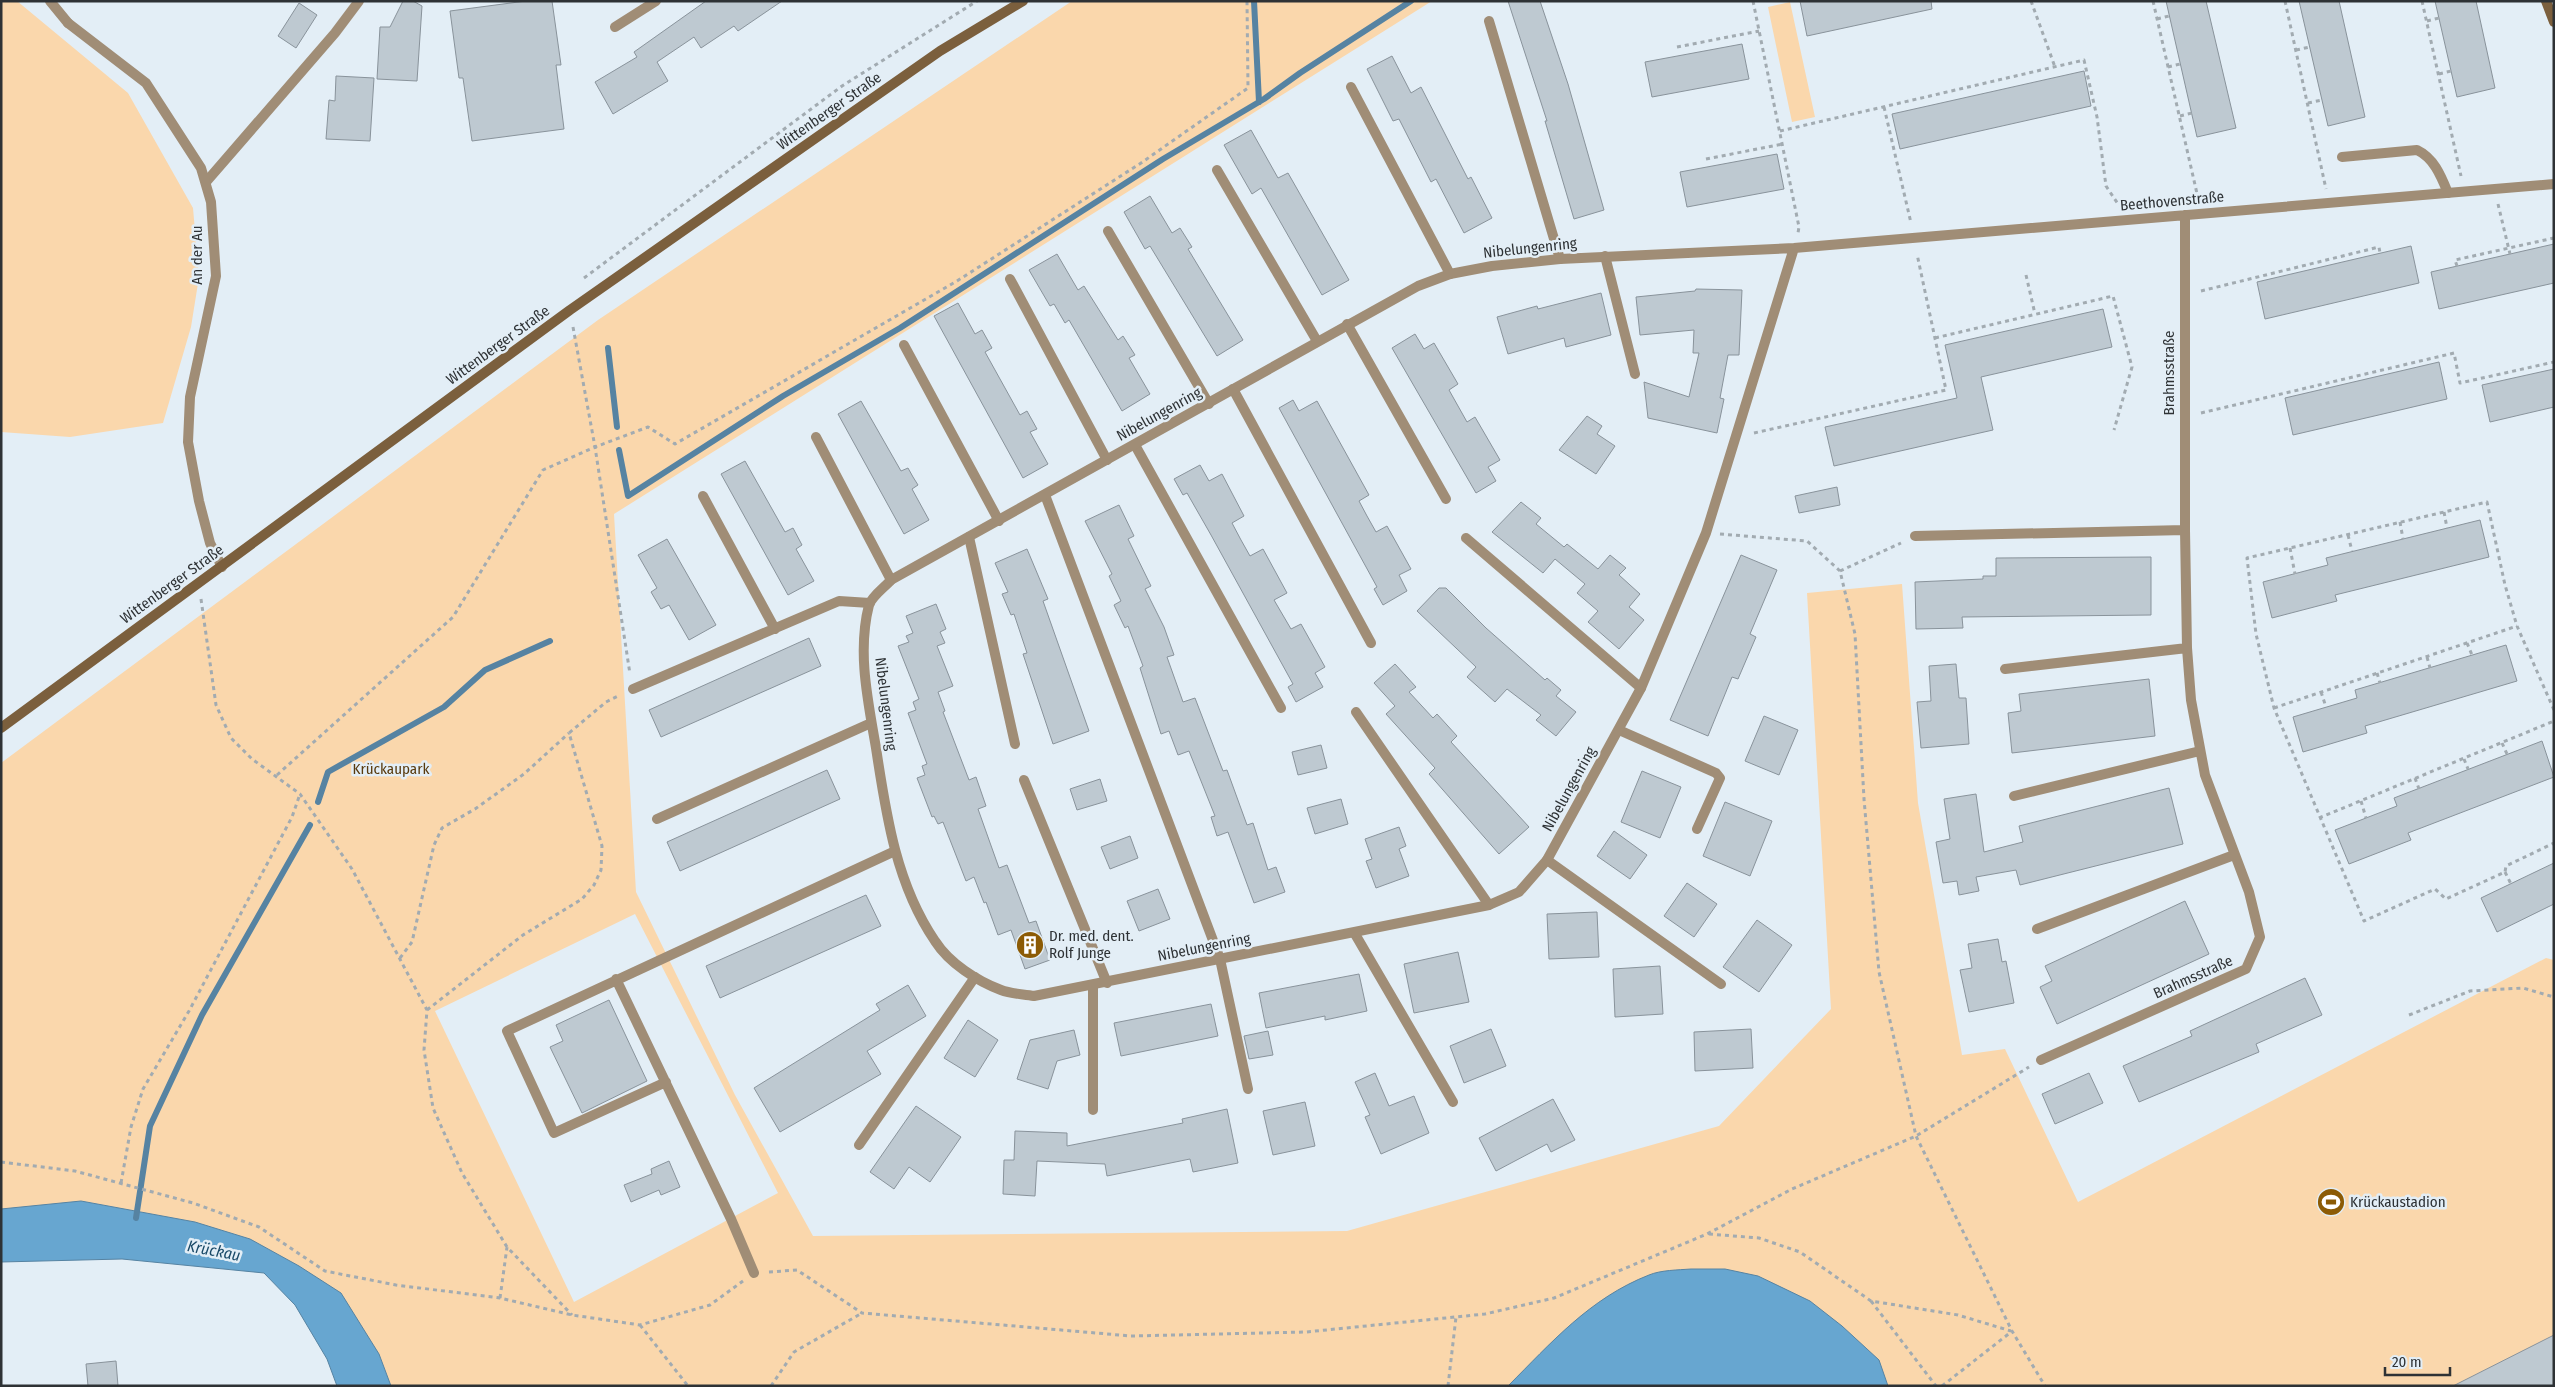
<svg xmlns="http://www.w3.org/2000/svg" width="2555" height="1387" viewBox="0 0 2555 1387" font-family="'Fira Sans Condensed',sans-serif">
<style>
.green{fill:#fad7ac;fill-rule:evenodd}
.water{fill:#67a6d0;stroke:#5683a2}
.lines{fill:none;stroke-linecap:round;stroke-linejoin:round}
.stream{stroke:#5683a2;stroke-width:6}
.building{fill:#bec9d1;stroke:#89939b}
.path{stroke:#a2abb1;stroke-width:3;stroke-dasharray:4 4;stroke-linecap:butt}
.lane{stroke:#a08d76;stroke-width:10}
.street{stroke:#a08d76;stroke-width:10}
.secondary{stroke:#7b5f3d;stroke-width:10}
.labels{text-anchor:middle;stroke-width:5;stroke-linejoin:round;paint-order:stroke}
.street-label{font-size:15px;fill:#2e3235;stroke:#e3eef6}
.park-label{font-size:15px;fill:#583a0d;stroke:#e3eef6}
.poi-label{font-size:15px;fill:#2e3235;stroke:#e3eef6;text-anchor:start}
.water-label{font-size:16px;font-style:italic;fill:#194967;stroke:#e3eef6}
</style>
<rect width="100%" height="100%" fill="#e3eef6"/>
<path class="green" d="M1,1H17L128,93L193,208L199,277L191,327L163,423L70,437L1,432Z
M1072,1H1432L614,514L636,892L735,1095L813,1236L1347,1231L1719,1126L1831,1009L1807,593L1902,584L1918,803L1962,1055L2005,1049L2078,1202L2546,958L2554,960V1386H391L379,1354L250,1239L194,1222L82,1201L1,1209V763L598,320ZM635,914L778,1193L574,1302L435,1011Z
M1790,2L1815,117L1792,122L1768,7Z"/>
<path class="water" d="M81,1201L195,1222L250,1239L299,1266L341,1293L379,1354L391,1386H337L327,1359L295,1305L264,1273L122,1259L1,1262V1209Z
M1691,1269H1725L1758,1276L1810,1301L1842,1326L1879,1360L1888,1386H1508C1551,1343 1590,1298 1649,1275C1661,1270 1678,1270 1691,1269Z"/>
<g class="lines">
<path class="stream" d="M1254,1L1259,102
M608,348L617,427
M619,450L628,496L783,396L900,328L1163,159L1264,99L1300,73L1411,1
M318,802L328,772L444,707L485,670L550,641
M136,1218L150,1126L202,1015L310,825"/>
</g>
<path class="building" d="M403,1H413L422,6L417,81L377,79L380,27H390Z
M526,1H552L561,65H556L564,129L472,141L463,78H459L450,11Z
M706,1H782L738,31L734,26L701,48L694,37L657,62L668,81L613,114L595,82L637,57L634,52Z
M1508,1H1540L1568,84L1604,210L1574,219L1545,121H1547Z
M1800,1H1931L1932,9L1807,36Z
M2166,1H2206L2236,128L2197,137Z
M2299,1H2339L2365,117L2328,126Z
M2435,1H2476L2495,88L2457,97Z
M299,3L317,15L296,48L278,36Z
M1742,44L1749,79L1652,97L1645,62Z
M1392,56L1411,93L1421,87L1468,179L1471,177L1492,218L1464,233L1436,179L1431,182L1399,119L1393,121L1367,69Z
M2084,71L2091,106L1900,149L1892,114Z
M336,76L374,78L370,141L326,139L329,100L335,101Z
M1251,130L1278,178L1288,173L1349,280L1322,295L1261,188L1252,194L1224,145Z
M1777,154L1784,189L1687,207L1680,172Z
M1150,196L1172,233L1180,228L1192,247L1188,249L1243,340L1217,356L1150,246L1145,249L1124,212Z
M2554,244V283L2439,309L2431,272Z
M2411,246L2419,283L2265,319L2257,282Z
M1057,254L1078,290L1084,286L1118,340L1123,336L1135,355L1129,358L1150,394L1122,411L1069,320L1065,323L1054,304L1050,306L1029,270Z
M1696,289L1742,290L1739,355H1728L1720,398L1724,399L1717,433L1648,418L1644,382L1689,397L1699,353H1693L1694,330L1640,335L1636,297L1695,291Z
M1601,293L1611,335L1566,347L1564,338L1508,354L1497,317L1537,306L1538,309Z
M958,303L975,334L982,330L992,348L985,352L1020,415L1027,411L1037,429L1030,432L1048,464L1023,478L934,316Z
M2103,309L2112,347L1981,377L1993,430L1834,466L1825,427L1957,398L1945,345Z
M1415,334L1424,349L1434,343L1458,384L1449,390L1467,422L1475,417L1500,460L1488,467L1496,481L1476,493L1392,348Z
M2439,362L2447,399L2293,435L2285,398Z
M2554,369V407L2490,422L2482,385Z
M1293,400L1299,411L1317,401L1369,495L1359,501L1367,516L1376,532L1387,526L1411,569L1399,575L1407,591L1383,605L1374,589L1377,587L1279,408Z
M861,401L901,471L908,468L913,477L918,485L912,489L929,520L904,534L838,414Z
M1587,416L1602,426L1597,434L1615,446L1596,474L1559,450Z
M745,461L785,532L793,528L802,545L796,549L814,581L788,595L721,474Z
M1200,465L1209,481L1222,474L1244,516L1232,523L1241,540L1250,556L1263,549L1287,593L1274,600L1291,629L1301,624L1325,667L1315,673L1323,687L1296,702L1288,687L1293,684L1211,535L1187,493L1183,495L1174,479Z
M1837,487L1840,505L1799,513L1795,496Z
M1521,502L1541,518L1536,524L1564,547L1567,544L1598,569L1610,555L1626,568L1619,575L1640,594L1629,607L1644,620L1619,649L1588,622L1598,611L1577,593L1585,584L1555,559L1543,573L1492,532Z
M1119,505L1134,536L1128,539L1151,586L1145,589L1164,627L1174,655L1167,657L1183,702L1195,698L1223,771L1227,770L1247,825L1253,823L1268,870L1276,867L1285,892L1254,903L1228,832L1217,836L1211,817L1215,816L1189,751L1178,755L1169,731L1161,734L1140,668L1143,666L1128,626L1125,628L1114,605L1121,601L1109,576L1112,574L1085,521Z
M2480,520L2489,557L2335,595L2337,601L2272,618L2263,582L2328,565L2326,558Z
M667,539L716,625L689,640L669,605L661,609L651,592L657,588L638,555Z
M1027,549L1048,599L1043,601L1089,731L1053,744L1023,654L1027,653L1014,614L1011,615L1002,594L1008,592L995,563Z
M1741,555L1777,570L1750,634L1756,637L1738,679L1732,677L1708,736L1670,720Z
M2151,557V615L1962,617L1963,628L1916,629L1915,582L1983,579V576H1996V558Z
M1439,588H1446L1486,628L1545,680L1547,678L1561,690L1556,696L1576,712L1556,736L1536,720L1541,715L1507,689L1495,702L1467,677L1476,667L1417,611Z
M936,604L946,629L940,632L945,643L937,646L953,686L938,692L945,711L943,712L969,780L976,777L986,806L978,809L999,868L1007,865L1029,923L1036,921L1050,960L1025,969L1011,930L998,935L986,902L984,903L974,877L966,881L943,822L938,824L934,816L932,817L917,778L925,775L922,766L927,764L908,713L916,710L913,702L919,699L898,646L909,642L906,636L913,633L906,616Z
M809,638L821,666L661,737L649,710Z
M2506,645L2517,681L2365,726L2367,733L2303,752L2293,717L2357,698L2355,690Z
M1395,664L1416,687L1409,692L1433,718L1437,714L1457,736L1451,742L1529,827L1499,854L1429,774L1435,768L1386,714L1395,706L1374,683Z
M1956,664L1959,698H1966L1969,744L1921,748L1917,702L1931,701L1929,666Z
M2149,679L2155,736L2012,753L2008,713L2021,711L2019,694Z
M1764,716L1798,730L1779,775L1745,761Z
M2542,741L2554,777L2408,833L2411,840L2349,864L2335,830L2397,806L2394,798Z
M1321,745L1327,768L1298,775L1292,752Z
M827,770L840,799L680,871L667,842Z
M1642,771L1681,787L1660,838L1621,822Z
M1100,779L1107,801L1077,810L1070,789Z
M2169,788L2183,844L2020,885L2016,870L1976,877L1979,891L1959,895L1957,881L1943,883L1936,842L1950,839L1944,799L1976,794L1984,852L2023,842L2019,826Z
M1341,799L1348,824L1315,834L1307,808Z
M1725,802L1772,821L1750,876L1703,856Z
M1399,827L1406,846L1399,849L1409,876L1376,888L1366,861L1372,859L1365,839Z
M1614,831L1647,855L1630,879L1597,856Z
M1130,836L1138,858L1110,869L1101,847Z
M2554,863V904L2497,932L2481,898Z
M1687,883L1717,904L1694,937L1664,916Z
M1158,889L1170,919L1139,931L1127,901Z
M866,895L881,926L720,998L706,966Z
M2185,901L2209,954L2057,1024L2040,987L2052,981L2045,966Z
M1597,912L1599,957L1549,959L1547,914Z
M1757,920L1792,945L1759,992L1723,967Z
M1998,939L2002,962L2006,961L2014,1003L1969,1012L1960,970L1972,968L1968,944Z
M1458,952L1469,1002L1414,1013L1404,964Z
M1660,966L1663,1014L1615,1017L1613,969Z
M1359,974L1367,1011L1325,1020V1016L1266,1028L1259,993Z
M2305,978L2322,1015L2256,1044L2259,1052L2139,1102L2123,1066L2192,1036L2190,1031Z
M908,985L926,1016L867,1051L881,1074L780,1132L754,1088L880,1010L876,1004Z
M609,1000L647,1081L582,1113L550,1047L563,1041L556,1025Z
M1211,1004L1218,1036L1121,1056L1114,1023Z
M968,1020L998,1040L975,1077L944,1058Z
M1491,1029L1506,1066L1464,1083L1450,1046Z
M1751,1029L1753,1068L1695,1071L1694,1032Z
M1074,1030L1080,1055L1057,1061L1048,1089L1017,1079L1030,1040Z
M1268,1031L1273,1055L1249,1059L1244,1036Z
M1375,1073L1389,1106L1414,1096L1429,1133L1381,1154L1365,1117L1370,1115L1355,1082Z
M2089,1073L2103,1103L2055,1124L2042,1094Z
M1553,1099L1575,1140L1551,1152L1547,1144L1496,1171L1479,1138Z
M1305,1102L1315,1146L1273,1155L1263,1111Z
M916,1106L961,1137L930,1182L909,1167L894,1189L870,1172Z
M1227,1109L1238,1163L1193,1172L1190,1159L1107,1176L1105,1164L1037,1161L1035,1196L1003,1194L1004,1160H1014L1015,1131L1067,1133V1146L1183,1123L1182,1119Z
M669,1161L680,1187L661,1195L659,1190L631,1202L624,1185L652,1174L651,1169Z
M2554,1335V1386H2453Z
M116,1361L118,1386H88L86,1364Z"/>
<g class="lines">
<path class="path" d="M1753,1L1799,227L1798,233
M2031,1L2055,67
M2153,1L2198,198
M2285,1L2326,189
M2422,1L2461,176
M2157,19L2169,16
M2427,21L2439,18
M1677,47L1759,31
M2296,50L2310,47
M2168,67L2180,64
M2439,74L2451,71
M2308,103L2322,100
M1884,107L1911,223
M2180,116L2192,113
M1780,131L2084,60L2097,117L2106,186L2118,204
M1706,159L1783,144
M2498,204L2510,254
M2457,266L2455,260L2554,238
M2026,275L2035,314
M584,278L842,86L977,1
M2201,291L2379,247L2380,253
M573,327L595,447L630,674
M1935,338L2113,296L2132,367L2114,430
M2201,413L2454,353L2460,383L2554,362
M1754,433L1946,390L1917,254
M2444,512L2447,528
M2400,522L2403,539
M1720,534L1807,541L1840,571L1855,634L1864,799L1879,972L1916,1136L2012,1331L2045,1386
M2348,535L2352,551
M2290,548L2295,574
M1840,571L1901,543
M201,599L216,705L231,738L252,759L300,794L352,869L427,1010L424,1050L433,1108L462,1173L507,1247L572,1315
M2467,643L2472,655
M2427,657L2430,668
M2377,673L2380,683
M2321,692L2326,707
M2274,708L2517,626
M2554,710L2517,626L2505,585L2487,502L2247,558L2256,634L2274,708L2364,921L2435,889L2446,899L2505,872L2506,866L2554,843
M2502,743L2507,754
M2464,759L2468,769
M277,775L453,617L543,470L595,447L648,427L675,444L957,281L1141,163L1248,88L1247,1
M2415,778L2419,789
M2361,801L2366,818
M2319,818L2554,721
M2505,872L2511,884
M400,958L412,942L434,845L442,828L475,809L524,774L569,733
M427,1010L523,935L582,899L594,885L601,870L602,846L569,733L606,702L620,695
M2409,1015L2470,991L2523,988L2554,997
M1,1162L75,1171L193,1203L259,1227L325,1271L396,1285L500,1298L572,1315L640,1325L710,1305L743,1281
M121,1183L131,1127L143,1089L189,1011L292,817L300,794
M1709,1234L1759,1238L1800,1252L1871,1301L1958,1315L2011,1331
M769,1272L797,1270L862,1313L1131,1336L1306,1332L1485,1314L1554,1298L1707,1234L1792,1189L1916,1136L2029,1067
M500,1298L507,1247
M1871,1301L1936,1386
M640,1325L688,1386
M771,1386L794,1352L862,1313
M1448,1386L1456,1317
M1942,1386L2011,1332"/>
<path class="lane" d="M50,1L68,23
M1489,21L1560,259
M1351,87L1450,274
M2342,157L2417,150C2434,158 2441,176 2448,193
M1217,170L1317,341
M206,182L335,33L359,1
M1108,231L1209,404
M1605,256L1635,374
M1010,279L1107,460
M1347,324L1446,499
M904,345L999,521
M1233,389L1371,643
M816,437L891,580
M1135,445L1281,708
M1045,495L1220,959L1248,1089
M703,496L775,629
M969,537L1015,744
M1466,538L1641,688
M633,689L839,601L870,603
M1356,712L1489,905
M1619,730L1716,773L1720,778L1697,829
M1024,780L1107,983
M657,819L871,723
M1547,860L1721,984
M1355,934L1453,1102
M616,979L731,1219L754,1273
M666,1082L554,1133L507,1031L895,851
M1093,1110V986
M859,1145L975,977"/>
<path class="street" d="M68,23L146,83L201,168L211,202L216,276L190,397L188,442L199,501L210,543L222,567
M615,27L656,1
M1794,248L1706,533L1641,688L1547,860L1519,892L1489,905L1034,996C1023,994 1011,994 1001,990C977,981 949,963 935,941C896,884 886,814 876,748C868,701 857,652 869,605C872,596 885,587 891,580L1418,286L1450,274L1492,266L1560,259L1794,248L2554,184
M1915,536L2185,530
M2005,669L2187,648
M2014,796L2200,751
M2037,929L2234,855
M2041,1060L2246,969L2260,937L2249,892L2205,775L2191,700L2187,648L2185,530V215"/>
<path class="secondary" d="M2546,1L2554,22
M1,728L570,310L940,51L1023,1"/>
</g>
<defs>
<symbol id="building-disc" viewBox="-11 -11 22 22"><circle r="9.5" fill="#8c5b05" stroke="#e3eef6"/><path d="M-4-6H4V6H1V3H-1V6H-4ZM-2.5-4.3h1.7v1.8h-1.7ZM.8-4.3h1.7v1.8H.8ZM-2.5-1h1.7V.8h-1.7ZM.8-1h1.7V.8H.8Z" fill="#fff"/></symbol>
<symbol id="stadium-disc" viewBox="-11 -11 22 22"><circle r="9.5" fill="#8c5b05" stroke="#e3eef6"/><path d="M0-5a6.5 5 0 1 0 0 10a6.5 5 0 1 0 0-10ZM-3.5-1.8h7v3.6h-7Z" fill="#fff"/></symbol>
</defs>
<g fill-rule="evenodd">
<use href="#building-disc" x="1014" y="929" width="32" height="32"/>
<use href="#stadium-disc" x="2315" y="1186" width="32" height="32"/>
</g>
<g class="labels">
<g class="street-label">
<text transform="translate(829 111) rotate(-35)" y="5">Wittenberger Straße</text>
<text transform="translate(2172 201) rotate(-5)" y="5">Beethovenstraße</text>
<text transform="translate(1530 248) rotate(-6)" y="5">Nibelungenring</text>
<text transform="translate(197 255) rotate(-90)" y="5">An der Au</text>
<text transform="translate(498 345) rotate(-36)" y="5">Wittenberger Straße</text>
<text transform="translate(2169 373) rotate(-90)" y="5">Brahmsstraße</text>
<text transform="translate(1159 414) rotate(-29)" y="5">Nibelungenring</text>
<text transform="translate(172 584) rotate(-36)" y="5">Wittenberger Straße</text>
<text transform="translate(886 704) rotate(83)" y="5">Nibelungenring</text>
<text transform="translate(1569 789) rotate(-61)" y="5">Nibelungenring</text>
<text transform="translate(1204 947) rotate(-11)" y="5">Nibelungenring</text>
<text transform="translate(2193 977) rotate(-24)" y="5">Brahmsstraße</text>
</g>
<g class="park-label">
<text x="391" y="774">Krückaupark</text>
</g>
<g class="poi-label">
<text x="1049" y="941">Dr. med. dent.<tspan x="1049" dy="17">Rolf Junge</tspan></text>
<text x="2350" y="1207">Krückaustadion</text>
</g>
<g class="water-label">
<text transform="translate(214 1250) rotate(11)" y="6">Krückau</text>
</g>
</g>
<rect width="2555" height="1387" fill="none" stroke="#2e3235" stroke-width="5"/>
<path d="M2385 1367v8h65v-8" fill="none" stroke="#2e3235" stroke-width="2.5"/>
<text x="2392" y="1367" font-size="15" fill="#2e3235" stroke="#e3eef6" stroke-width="4" paint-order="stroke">20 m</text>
</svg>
